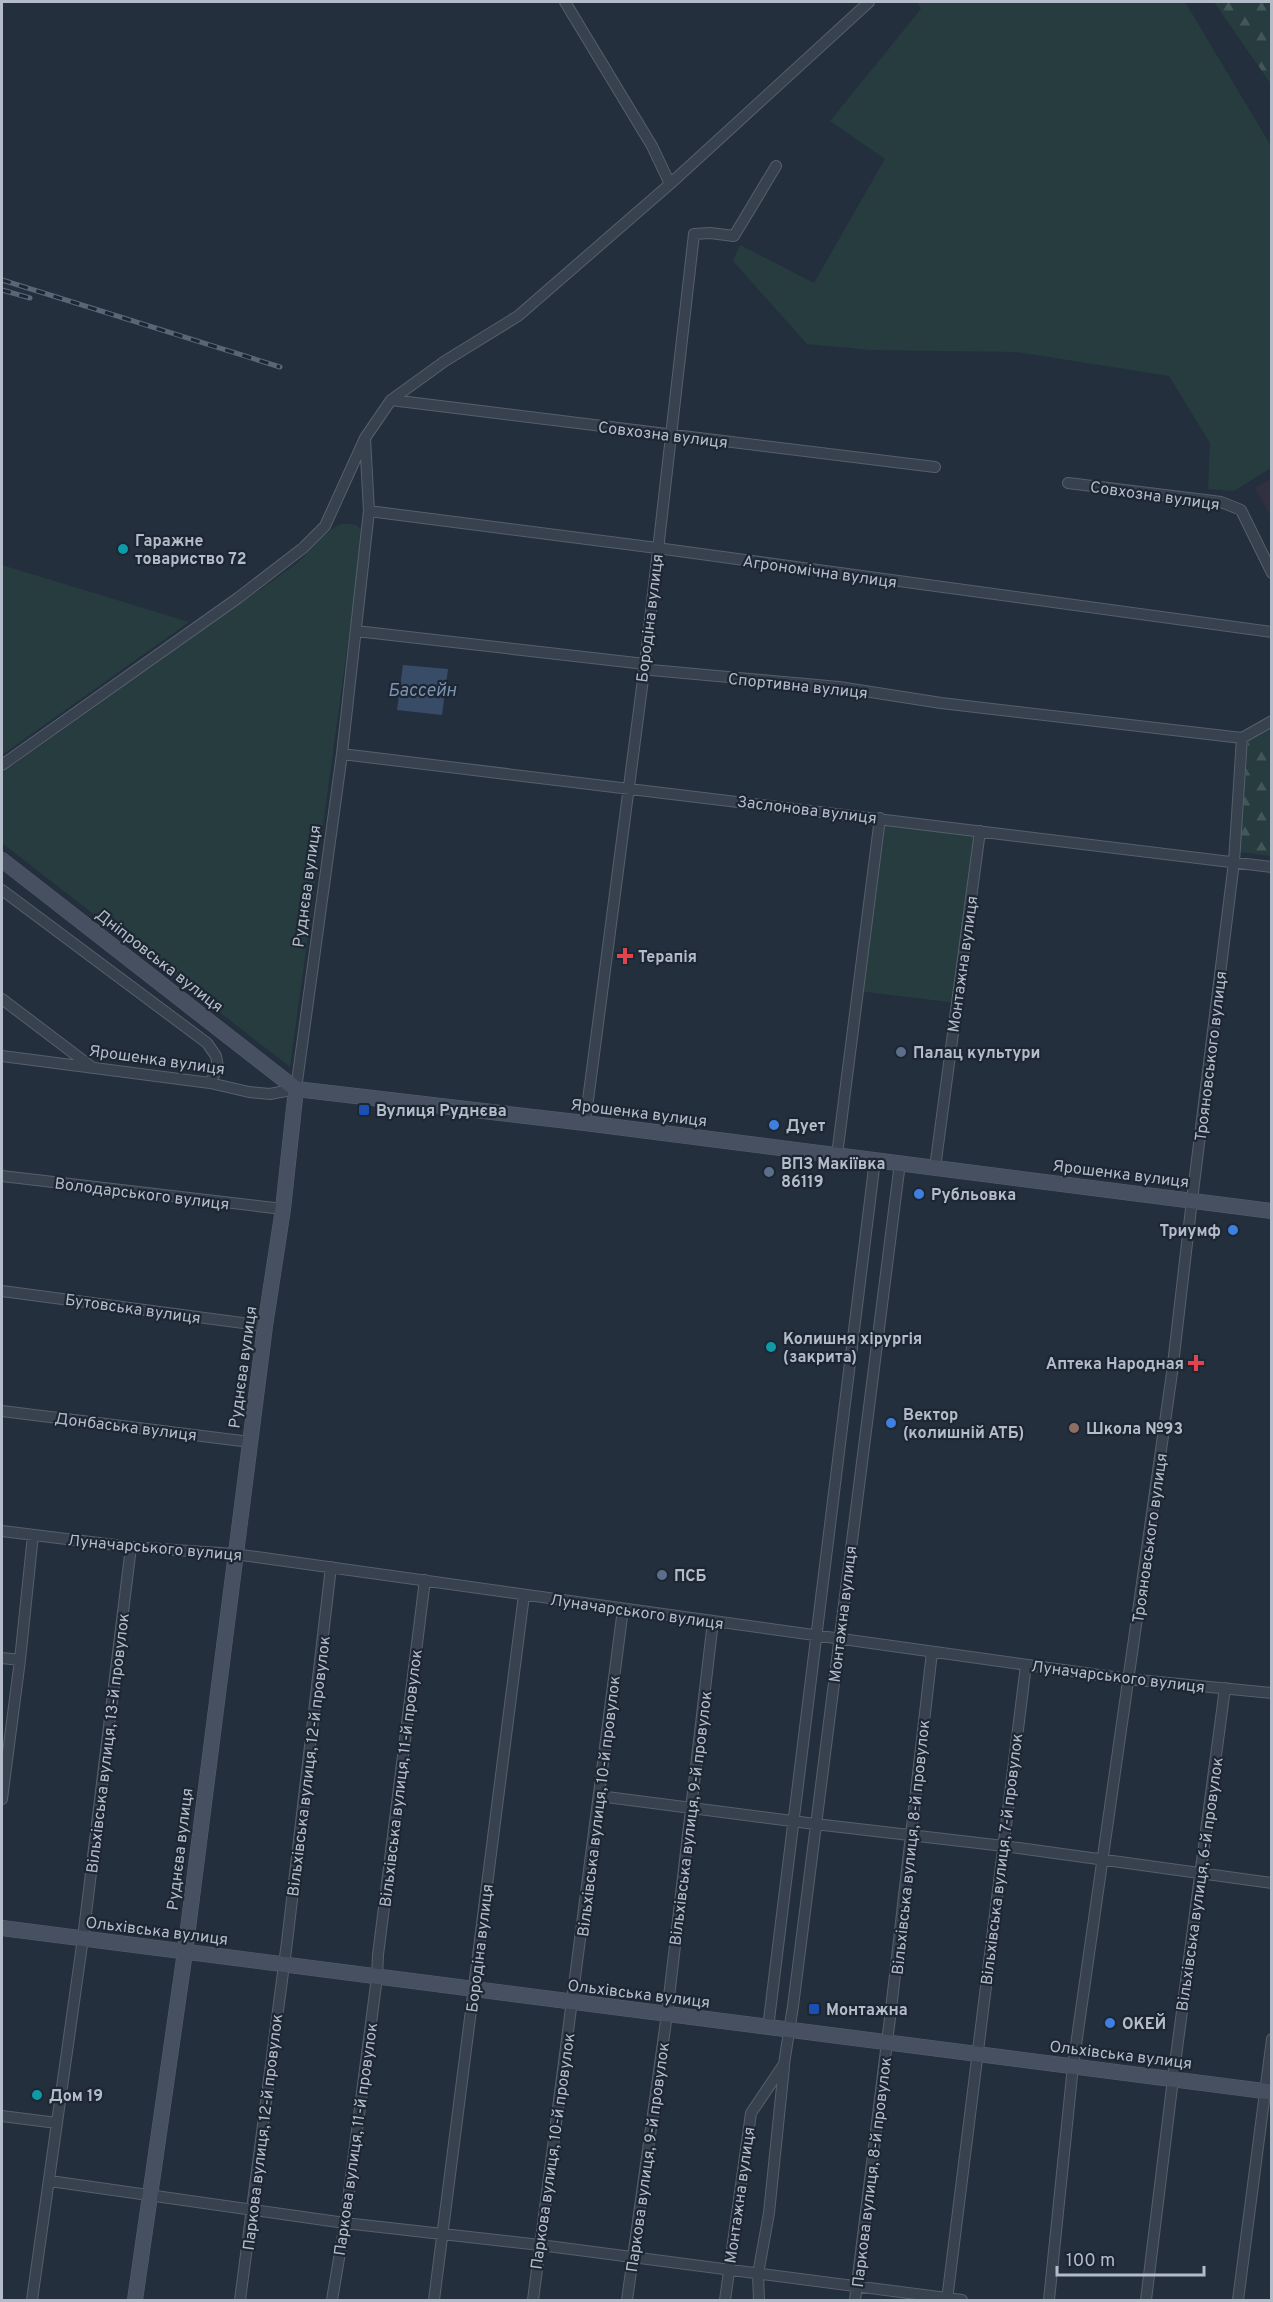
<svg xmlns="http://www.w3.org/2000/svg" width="1273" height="2302" viewBox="0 0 1273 2302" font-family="Overpass,sans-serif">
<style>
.medical{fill:#32303f}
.grass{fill:#263c3f}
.forest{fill:url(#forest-firs)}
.water{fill:#394c67}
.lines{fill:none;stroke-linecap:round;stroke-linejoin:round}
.street-casing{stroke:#565f6c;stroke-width:12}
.secondary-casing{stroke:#565f6c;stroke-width:16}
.street{stroke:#38414e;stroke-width:10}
.secondary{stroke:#465061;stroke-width:15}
.rail-casing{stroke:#5a6575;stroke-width:5}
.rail{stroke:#1d2633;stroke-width:3;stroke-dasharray:9;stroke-linecap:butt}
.culture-dot{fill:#0f9aa8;stroke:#1d2633;stroke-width:2}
.health-dot{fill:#e0444e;stroke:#1d2633;stroke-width:2}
.service-dot{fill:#5c6f8a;stroke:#1d2633;stroke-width:2}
.transit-dot{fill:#1a4fb4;stroke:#1d2633;stroke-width:2}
.shop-dot{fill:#3f7fe0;stroke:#1d2633;stroke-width:2}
.education-dot{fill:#8d6e63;stroke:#1d2633;stroke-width:2}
.labels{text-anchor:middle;stroke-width:4.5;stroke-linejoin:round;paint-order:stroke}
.street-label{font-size:16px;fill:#b4bcc9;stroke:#1d2633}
.poi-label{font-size:16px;font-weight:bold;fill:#b4bcc9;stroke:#1d2633;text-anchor:start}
.water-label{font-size:18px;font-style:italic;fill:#7c92b1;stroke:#1d2633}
</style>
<defs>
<pattern id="forest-firs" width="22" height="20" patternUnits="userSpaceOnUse" patternTransform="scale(1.5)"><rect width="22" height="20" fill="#263c3f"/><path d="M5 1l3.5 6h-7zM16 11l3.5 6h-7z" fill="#435659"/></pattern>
</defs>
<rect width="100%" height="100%" fill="#242f3e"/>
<path class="medical" d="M1271,478V517L1255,488Z"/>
<path class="grass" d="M917,2H1185L1271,146V468L1234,491L1208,489L1210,443L1169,376L1017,352L871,350L807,344L733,261L740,245L814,283L885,159L830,121L921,9Z
M341,524C350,524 358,523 363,532L290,1067L2,843V773L296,564C309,553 327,529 341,524Z
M2,565L189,622L2,755Z
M880,818L980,831L957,1003L858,991Z"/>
<path class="forest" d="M1214,2H1271V84Z
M1271,728V856L1240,852L1248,742Z"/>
<path class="water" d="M403,665L448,669L442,715L397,710Z"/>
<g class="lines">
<defs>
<path id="street" d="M565,2L652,146L670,184
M391,400L935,467
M1068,483L1221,502L1241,510L1272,573
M369,511L657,548L1272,632
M356,631L645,664L651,670L839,687L941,703L1242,738
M1242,738L1272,721
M342,754L1272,867
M2,765L238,598L303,548L325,526L365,438L391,400L445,361L518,316L670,184L869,2
M2,890L207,1043L216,1056L218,1067L210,1083
M2,999L93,1068
M2,1056L210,1083L249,1092L270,1094L296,1089L342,754L369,511L365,438
M585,1123L645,664L694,234L710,233L734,236L776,166
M837,1155L880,818
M935,1168L980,831
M2,1176L283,1209
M2,1291L265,1326
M2,1411L250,1442
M2,1531L131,1547L235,1554L1128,1679L1272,1693
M2,1658L20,1660
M599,1796L815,1824L1004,1846L1272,1883
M2,1799L20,1660L33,1535
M768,2028L875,1160
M2,2116L57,2123
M50,2181L345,2223L540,2245L962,2300
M32,2300L83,1938L131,1547
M240,2300L287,1942L331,1567
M332,2300L345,2223L377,1977L378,1955L425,1580
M434,2300L524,1595
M533,2300L623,1609
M627,2300L667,2014L713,1621
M725,2300L751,2113L784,2064L793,2006L900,1163
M759,2300L758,2274L769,2213L784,2067
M855,2300L890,2018L932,1652
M947,2300L1026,1665
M1049,2300L1073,2066L1172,1373L1192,1200L1234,862L1242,738
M1146,2300L1173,2079L1225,1688
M1238,2300L1272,2039"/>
<path id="secondary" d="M2,860L296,1089
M296,1089L585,1123L1272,1211
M2,1928L1272,2092
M135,2300L185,1952L265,1326L283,1209L296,1089"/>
</defs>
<use href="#street" class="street-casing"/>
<use href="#secondary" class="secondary-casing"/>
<use href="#street" class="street"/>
<use href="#secondary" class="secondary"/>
<defs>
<path id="rail" d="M2,280L280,367
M2,290L30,298"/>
</defs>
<use href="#rail" class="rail-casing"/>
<use href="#rail" class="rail"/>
</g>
<g class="culture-dot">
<circle cx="123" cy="549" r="6"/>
<circle cx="771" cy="1347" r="6"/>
<circle cx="37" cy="2095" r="6"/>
</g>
<g class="health-dot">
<path d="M622 947h6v6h6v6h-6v6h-6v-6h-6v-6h6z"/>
<path d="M1193 1354h6v6h6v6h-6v6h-6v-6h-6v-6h6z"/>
</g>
<g class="service-dot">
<circle cx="901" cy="1052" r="6"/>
<circle cx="769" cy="1172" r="6"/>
<circle cx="662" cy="1575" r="6"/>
</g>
<g class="transit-dot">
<rect x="358" y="1104" width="12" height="12" rx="3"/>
<rect x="808" y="2003" width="12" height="12" rx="3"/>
</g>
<g class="shop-dot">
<circle cx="774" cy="1125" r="6"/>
<circle cx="919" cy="1194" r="6"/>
<circle cx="1233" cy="1230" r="6"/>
<circle cx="891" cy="1423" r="6"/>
<circle cx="1110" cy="2023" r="6"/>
</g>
<circle class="education-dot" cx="1074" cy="1428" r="6"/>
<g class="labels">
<g class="street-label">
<text transform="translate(663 434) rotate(7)" y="6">Совхозна вулиця</text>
<text transform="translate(1155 495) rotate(8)" y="6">Совхозна вулиця</text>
<text transform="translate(820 571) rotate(8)" y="6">Агрономічна вулиця</text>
<text transform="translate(649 618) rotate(-83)" y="6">Бородіна вулиця</text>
<text transform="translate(798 685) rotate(6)" y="6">Спортивна вулиця</text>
<text transform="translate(807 809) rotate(7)" y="6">Заслонова вулиця</text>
<text transform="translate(306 886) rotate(-82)" y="6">Руднєва вулиця</text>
<text transform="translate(160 960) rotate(38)" y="6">Дніпровська вулиця</text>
<text transform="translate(962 964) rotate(-82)" y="6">Монтажна вулиця</text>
<text transform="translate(1210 1056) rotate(-83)" y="6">Трояновського вулиця</text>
<text transform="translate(157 1059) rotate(8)" y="6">Ярошенка вулиця</text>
<text transform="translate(639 1112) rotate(7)" y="6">Ярошенка вулиця</text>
<text transform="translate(1121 1173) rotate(7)" y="6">Ярошенка вулиця</text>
<text transform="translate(142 1193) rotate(7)" y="6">Володарського вулиця</text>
<text transform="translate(133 1308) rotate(8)" y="6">Бутовська вулиця</text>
<text transform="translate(242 1367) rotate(-82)" y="6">Руднєва вулиця</text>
<text transform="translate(126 1426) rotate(7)" y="6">Донбаська вулиця</text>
<text transform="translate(1149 1538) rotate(-82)" y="6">Трояновського вулиця</text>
<text transform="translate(155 1547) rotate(5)" y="6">Луначарського вулиця</text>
<text transform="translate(637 1611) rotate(8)" y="6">Луначарського вулиця</text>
<text transform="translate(842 1614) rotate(-83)" y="6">Монтажна вулиця</text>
<text transform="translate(1118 1676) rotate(7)" y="6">Луначарського вулиця</text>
<text transform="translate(107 1743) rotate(-83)" y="6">Вільхівська вулиця, 13-й провулок</text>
<text transform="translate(308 1766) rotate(-83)" y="6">Вільхівська вулиця, 12-й провулок</text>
<text transform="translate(400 1778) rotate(-83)" y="6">Вільхівська вулиця, 11-й провулок</text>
<text transform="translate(598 1806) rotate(-83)" y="6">Вільхівська вулиця, 10-й провулок</text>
<text transform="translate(690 1818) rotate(-83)" y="6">Вільхівська вулиця, 9-й провулок</text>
<text transform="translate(910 1847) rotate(-84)" y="6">Вільхівська вулиця, 8-й провулок</text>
<text transform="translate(179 1849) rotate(-83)" y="6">Руднєва вулиця</text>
<text transform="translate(1001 1859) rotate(-83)" y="6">Вільхівська вулиця, 7-й провулок</text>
<text transform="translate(1199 1884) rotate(-82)" y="6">Вільхівська вулиця, 6-й провулок</text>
<text transform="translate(157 1930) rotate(7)" y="6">Ольхівська вулиця</text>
<text transform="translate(479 1948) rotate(-83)" y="6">Бородіна вулиця</text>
<text transform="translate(639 1993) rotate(7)" y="6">Ольхівська вулиця</text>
<text transform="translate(1121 2054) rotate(7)" y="6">Ольхівська вулиця</text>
<text transform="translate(262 2132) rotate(-83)" y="6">Паркова вулиця, 12-й провулок</text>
<text transform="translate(355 2139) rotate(-82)" y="6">Паркова вулиця, 11-й провулок</text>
<text transform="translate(552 2151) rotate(-82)" y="6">Паркова вулиця, 10-й провулок</text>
<text transform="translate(647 2157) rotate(-82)" y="6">Паркова вулиця, 9-й провулок</text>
<text transform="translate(871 2172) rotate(-83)" y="6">Паркова вулиця, 8-й провулок</text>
<text transform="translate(739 2195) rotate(-82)" y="6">Монтажна вулиця</text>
</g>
<g class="poi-label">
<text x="135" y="546">Гаражне<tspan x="135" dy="18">товариство 72</tspan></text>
<text x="638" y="962">Терапія</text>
<text x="913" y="1058">Палац культури</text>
<text x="376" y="1116">Вулиця Руднєва</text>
<text x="786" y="1131">Дует</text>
<text x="781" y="1169">ВПЗ Макіївка<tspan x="781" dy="18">86119</tspan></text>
<text x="931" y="1200">Рубльовка</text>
<text x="1221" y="1236" text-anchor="end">Триумф</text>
<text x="783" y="1344">Колишня хірургія<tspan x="783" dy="18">(закрита)</tspan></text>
<text x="1184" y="1369" text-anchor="end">Аптека Народная</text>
<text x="903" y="1420">Вектор<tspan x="903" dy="18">(колишній АТБ)</tspan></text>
<text x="1086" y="1434">Школа №93</text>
<text x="674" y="1581">ПСБ</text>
<text x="826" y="2015">Монтажна</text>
<text x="1122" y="2029">ОКЕЙ</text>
<text x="49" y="2101">Дом 19</text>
</g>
<g class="water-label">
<text x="422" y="696">Бассейн</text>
</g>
</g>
<rect width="1273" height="2302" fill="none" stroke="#b4bcc9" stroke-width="6"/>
<path d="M1057 2266v9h147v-9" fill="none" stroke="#b4bcc9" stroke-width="3"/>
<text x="1066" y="2266" font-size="18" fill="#b4bcc9" stroke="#1d2633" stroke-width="4.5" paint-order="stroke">100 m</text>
</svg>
